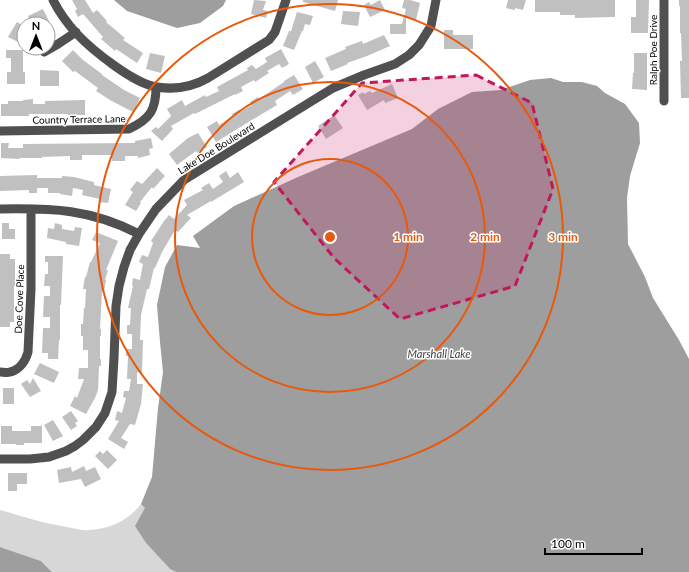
<svg xmlns="http://www.w3.org/2000/svg" width="689" height="572" viewBox="0 0 689 572" font-family="Lato,sans-serif">
<style>
.green{fill:#d7d7d7}
.water{fill:#9e9e9e}
.building{fill:#c0c0c0}
.lines{fill:none;stroke-linecap:round;stroke-linejoin:round}
.minor{stroke:#505050;stroke-width:9}
.marked{fill:#c2185b;fill-opacity:0.2;stroke:#c2185b;stroke-width:3;stroke-dasharray:8 5;stroke-linejoin:round}
.ring{fill:none;stroke:#e8590c;stroke-width:2}
.labels{text-anchor:middle;stroke-width:3;stroke-linejoin:round;paint-order:stroke}
.street-label{font-size:10px;fill:#000;stroke:#fff}
.water-label{font-size:11px;font-style:italic;fill:#3f3f3f;stroke:#fff}
.centre{fill:#e8590c;stroke:#fff;stroke-width:2}
.ring-label{font-size:12px;text-anchor:middle;font-weight:bold;fill:#e8590c;stroke:#fff;stroke-width:3;stroke-linejoin:round;paint-order:stroke}
</style>
<rect width="100%" height="100%" fill="#fff"/>
<path class="green" d="M141,504L146,507L136,526L146,543L170,569L176,572H52L41,561L0,547V510C24,517 47,524 72,528C78,529 84,531 90,530C110,529 129,520 141,504Z"/>
<path class="water" d="M114,0H226L223,6L200,23L177,28L127,11Z
M551,78L563,82H582L597,86L605,93L625,104L639,123L640,143L630,176L627,198L628,244L645,277L653,298L679,340L689,359V572H176L170,569L146,543L135,526L145,508L141,504L152,477L158,408L163,372L160,342L157,305L165,267L177,245L200,248L193,236L234,206L298,177L412,129L438,109L472,92L501,90L530,80Z
M0,547L41,561L52,572H0Z"/>
<path class="building" d="M72,0H85L93,13L97,10L107,21L106,22L125,38L123,40L143,53L137,63L116,49L115,51L101,39L103,37L83,14L78,17L75,11L77,9Z
M254,0L266,1L263,10L268,11L266,18L251,14Z
M303,0H338L335,11L303,2Z
M380,0L385,10L370,17L364,5L369,2L371,5Z
M404,0H410L420,3L416,20L406,17V34H390V24H402L406,9L402,8Z
M508,0H526L523,10L515,8V10L506,8Z
M535,0H615V17L575,18V15H560V12H535Z
M636,0H649L648,33H631V17H636Z
M679,0H689V98H681L680,61H682L681,33H680V6H679Z
M43,9L50,23L47,24H31L28,16Z
M343,11L360,12L358,26L341,24Z
M297,12L313,16L310,25L305,24L303,31H302L294,50L283,46L289,31H291Z
M17,22L24,26V32L18,42L8,37Z
M444,30H453V35H473V49H444Z
M384,35L390,46L367,56L347,63L348,64L331,71L325,58L346,49L345,47L362,41L363,44Z
M281,49L289,64L282,68L279,64L267,71L269,73L255,82L254,80L241,87L243,91L235,95V94L195,114L194,113L171,126L173,129L162,141L151,131L156,127L158,129L171,116L167,109L182,100L185,106L205,95L206,97L219,91L217,87L248,70L247,68L252,65L256,69L267,62L265,58Z
M6,50H23V72H25V84H7V72H11V58H6Z
M73,50L83,60L102,74V75L124,90L140,98L133,112L110,100L96,91L98,88L75,71L73,72L62,61Z
M150,53L165,56L161,73L146,69Z
M634,53H647V90L632,89L633,73H634Z
M315,61L324,77L313,83L305,67Z
M40,70L59,71V86H40Z
M294,75L303,89L293,95L290,91L275,101L277,105L247,123L216,142L207,127L217,121L219,125L233,116L232,114L239,110L240,112L252,105L250,102L258,97L259,99L284,82V81Z
M392,84L398,98L385,103L384,100L367,110L358,95L363,92L364,94L370,91L372,93Z
M33,99V104H45V101L85,100V115H68V114H29V116H1V104H8V101H23V100Z
M334,115L343,128L326,139L318,126Z
M198,133L207,147L197,153L196,151L177,165L169,154L188,138Z
M151,138L153,148L149,149L150,155L138,158V156H125V161H112V155H82V160H70V156L42,157V158H20L19,159L1,158V143H9L8,148H23V144L135,143V141Z
M157,168L165,176L153,189L152,187L140,202L141,203L136,211L125,205L133,192L130,190L137,181L142,184Z
M226,171L230,178L238,172L244,182L211,202V201L187,215L191,218L178,232L175,230L162,252L155,268H154L149,289H147L141,315L140,340H143L142,373L137,372V384H143L141,404L135,425L130,424L121,438L128,442L124,449L108,439L119,421L115,420L117,411L122,413L126,398L123,397L124,391H129L131,379H127L128,356H126V349H132V334H127V325H130L131,308H128L133,286L132,285L133,278L140,280L143,264L139,262L142,255L148,257L153,243L151,241L164,221L169,215L174,219L187,205L184,200L203,190L201,188L209,183L213,189L223,182L219,176Z
M37,175V178H62V176L74,177L94,182V185L111,189L108,203L100,202V199L82,195L83,190L73,188L72,196L60,194V193H48V188H37V193H29V190L0,191V176Z
M2,223H9V229H15V239H2Z
M55,223L62,225V229L74,231L75,227L82,228L79,246L66,244V242L47,238L48,228L54,229Z
M96,232L118,241L106,270H108L105,280H106L104,292H102L100,329H101V336H100V359H101V366H99L98,390L95,398L86,414L70,406L75,396L77,398L84,379H78L79,368H88V350H83V336H81V324H83L84,308H85L86,289H83L85,277H86L90,262H91L100,243L92,240Z
M0,254H10V259H15V286H14V322H10V327H0Z
M45,256H63L61,305H60V340H59L58,359H48V353H42L43,328H50V317H43L44,296H50V286H44L45,274H48V262H45Z
M40,363L59,372L54,383L34,374Z
M33,378L41,391L30,397L21,384L27,380L30,384Z
M3,388H14V404H3Z
M71,411L78,421L75,423L77,426L71,430L62,417Z
M53,420L63,436L53,441L44,425Z
M1,426H12V431H31V426H42V443H24V445H16V444H1Z
M107,450L117,460L108,469L95,456L100,451L103,454Z
M84,466L86,471L95,467L101,479L85,487L81,479L59,483L57,470L71,467L72,472Z
M8,473H27V484H17V491H8Z"/>
<g class="lines">
<path class="minor" d="M53,0C59,12 67,23 76,33C92,50 134,84 157,87C175,90 192,87 208,78L269,40L275,32L286,0
M44,52L58,44L76,32
M664,101V0
M0,131L129,129C150,119 156,110 156,87
M0,209C52,208 91,209 139,234
M0,372C3,372 7,373 10,372C20,370 26,360 28,352L31,289V209
M0,459H30L49,457L66,451L75,446L83,440L96,427L105,413L112,392L114,358L116,306L119,286L124,267L130,250L139,234L156,209L184,180L333,88L364,75L395,64L409,55L419,45L431,26L436,0"/>
</g>
<path class="marked" d="M476,75L532,103L553,189L515,286L400,319L334,258L274,182L362,83Z"/>
<g class="ring">
<circle cx="330" cy="237" r="78"/>
<circle cx="330" cy="237" r="155"/>
<circle cx="330" cy="237" r="233"/>
</g>
<g class="labels">
<g class="street-label">
<text transform="translate(653 50) rotate(-90)" y="4">Ralph Poe Drive</text>
<text transform="translate(79 119) rotate(-1)" y="4">Country Terrace Lane</text>
<text transform="translate(216 148) rotate(-32)" y="4">Lake Doe Boulevard</text>
<text transform="translate(19 299) rotate(-88)" y="4">Doe Cove Place</text>
</g>
<g class="water-label">
<text x="439" y="358">Marshall Lake</text>
</g>
</g>
<circle cx="330" cy="237" r="6" class="centre"/>
<g class="ring-label">
<text x="408" y="241">1 min</text>
<text x="485" y="241">2 min</text>
<text x="563" y="241">3 min</text>
</g>
<g transform="translate(36 36)"><circle r="19" fill="#ffffff" stroke="#999999"/>
<path d="M0-3L7 15L0 10L-7 15Z" fill="#000000"/>
<text y="-6" font-size="11" font-weight="bold" text-anchor="middle" fill="#000000">N</text>
</g>
<path d="M545 548v6h97v-6" fill="none" stroke="#000000" stroke-width="2"/>
<text x="551" y="548" font-size="12" fill="#000000" stroke="#ffffff" stroke-width="3" paint-order="stroke">100 m</text>
</svg>
